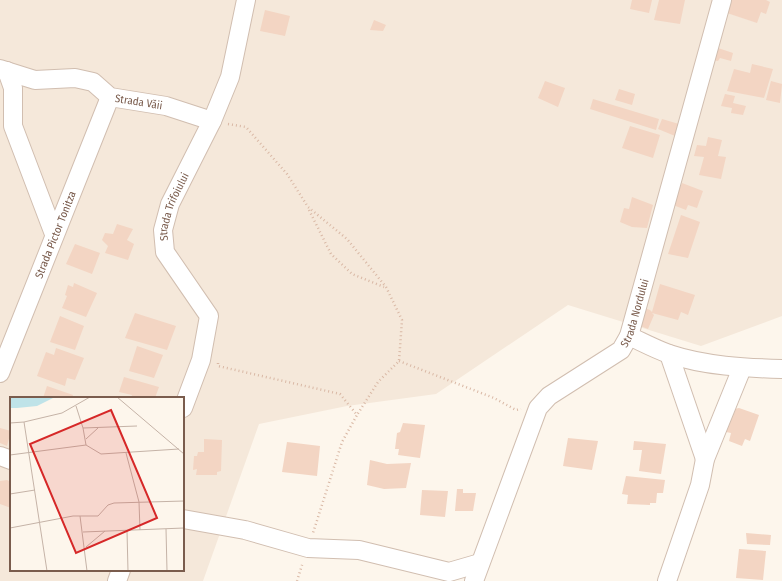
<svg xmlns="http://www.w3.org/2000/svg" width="782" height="581" viewBox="0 0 782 581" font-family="'Fira Sans Condensed',sans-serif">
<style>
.residential{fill:#f5e8da;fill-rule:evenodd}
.building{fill:#f3d5c3}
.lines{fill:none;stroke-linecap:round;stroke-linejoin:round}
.minor-casing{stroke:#d1beb0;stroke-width:20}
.path{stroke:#d9b8a5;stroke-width:2.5;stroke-dasharray:1 3;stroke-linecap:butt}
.minor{stroke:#fff;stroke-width:18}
.labels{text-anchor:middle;stroke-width:4;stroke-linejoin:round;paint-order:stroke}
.street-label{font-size:11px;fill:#7a5c4d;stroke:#fffaf3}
.inset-road{fill:none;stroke:#c5b3a7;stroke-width:1}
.view{fill:#d62828;fill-opacity:0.15;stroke:#d62828;stroke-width:2}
.inset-edge{fill:none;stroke:#7a5c4d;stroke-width:2}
</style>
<rect width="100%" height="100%" fill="#fdf6ec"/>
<path class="residential" d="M0,0H782V316L701,346L568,305L436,394L347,406L259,424L203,581H0ZM11,398H183V570H11Z"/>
<path class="building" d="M632,0H652L649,13L630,9Z
M659,0H685L680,24L654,20Z
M731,0H766L770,2L766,14L761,12L757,23L727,13Z
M265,10L290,16L285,36L260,31Z
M374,20L386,25L383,31L370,30Z
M715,47L733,53L731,61L720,58L718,61L711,60Z
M752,64L773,69L764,98L727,91L734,69L750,73Z
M545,81L565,88L558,107L538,98Z
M771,81L782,84L780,103L766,100Z
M619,89L635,94L632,105L615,100Z
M725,94L735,96L733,103L746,106L743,115L731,113L732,108L721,106Z
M593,99L659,119L656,130L590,109Z
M662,119L679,124L675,136L658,129Z
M630,126L660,135L653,158L622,148Z
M708,137L722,140L718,156L726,157L721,179L699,175L704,157L694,156L697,145L706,146Z
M682,183L703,191L697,208L688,205L686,210L673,205Z
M632,197L653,205L647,228L632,227L620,222L624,208L629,209Z
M681,215L700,222L688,258L668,254Z
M117,224L133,229L127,240L134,244L128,260L105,253L108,246L102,240L105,233L113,234Z
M75,244L100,253L92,274L66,264Z
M74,283L97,293L86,317L62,308L67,296L65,295L68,285L73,287Z
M660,284L695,295L688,315L681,312L678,320L652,313L654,315L648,329L635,324L642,307L650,310L652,312Z
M135,313L176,326L167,350L125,338Z
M60,316L84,326L75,350L50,342Z
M137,346L163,355L154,378L129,371Z
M56,348L84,358L75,380L67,378L65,386L37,376L46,352L54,355Z
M124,377L159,387L155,398H131L132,395L119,392Z
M47,386L73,395L72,398H43Z
M739,408L759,415L750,441L745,439L742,446L729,441L731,433L726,432L734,409Z
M403,423L425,425L420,458L398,455L399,449H395L397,433L400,432Z
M0,428L11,431L7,446L0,443Z
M568,438L598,441L592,470L563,466Z
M204,439L222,440L221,471L217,472V475H196L197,469L193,470L194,456H197L198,452H204Z
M634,441L666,444L661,474L639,471L642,450H633Z
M287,442L320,446L317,476L282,472Z
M370,460L387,464L411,463L406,488L384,489L367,485Z
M626,476L665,480L663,493H657L656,503H650V505L627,504L628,495L622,494Z
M7,480L11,482V508L0,504V481Z
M457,489H463V493H476L473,511H455Z
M422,490L448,491L445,517L420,515Z
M746,533L771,535L770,545L747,544Z
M739,549L766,551L763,580L736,578Z"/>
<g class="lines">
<defs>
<g id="minor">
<path id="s1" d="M0,69L35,80L75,78L93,82L110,97L166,106L212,121"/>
<path d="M7,71L13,88V126L54,234"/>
<path d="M629,336C642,342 655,349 669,354C705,366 745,368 782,369"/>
<path d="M669,354L705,459"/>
<path id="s2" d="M0,373L110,97"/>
<path id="s3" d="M183,408L201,360L209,316L165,252L163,230L170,204L212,121L230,77L246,0"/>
<path d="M0,456L11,460"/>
<path d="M183,519L245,530L308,548L359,550L449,572L480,563"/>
<path d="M117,581L121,570"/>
<path id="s4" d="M474,581L538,408L549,396L621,350L629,336L722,0"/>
<path d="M667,581L700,485L705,459L742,368"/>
</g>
</defs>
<use href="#minor" class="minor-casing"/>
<path class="path" d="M228,124L246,127L287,174L308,207L347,239L386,287L402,320L399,361L378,382L357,415
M309,210L331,254L352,274L384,287
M399,361L494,398L516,410L521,409
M218,363V366L340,394L357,415L342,442L313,533
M297,581L303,562"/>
<use href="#minor" class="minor"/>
</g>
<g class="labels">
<g class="street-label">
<text dy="4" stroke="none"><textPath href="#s1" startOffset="147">Strada Văii</textPath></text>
<text dy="4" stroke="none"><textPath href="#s3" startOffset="221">Strada Trifoiului</textPath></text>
<text dy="4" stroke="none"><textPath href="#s2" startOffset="149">Strada Pictor Tonitza</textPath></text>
<text dy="4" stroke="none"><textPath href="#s4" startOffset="326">Strada Nordului</textPath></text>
</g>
</g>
<g transform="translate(10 397)">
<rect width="174" height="174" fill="#fdf6ec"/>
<path d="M0,0H45L27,9L7,11H0Z" fill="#bfe3e8"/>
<path class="inset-road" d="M107,0L174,57M66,9L73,31L76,48M14,25L37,174M0,26L14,25L52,16L80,0M73,31L127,29M76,42L88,31M116,56L129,105L130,133M0,58L76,48L91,57L169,52M0,97L25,93M70,119L77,174M0,131L63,119H88L98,108L104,106L174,104M156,132L157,174M117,134L118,174M73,135L174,131M76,150L95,134"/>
<path class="view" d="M101,13L147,121L66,156L20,47Z"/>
<rect width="174" height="174" class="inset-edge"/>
</g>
</svg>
